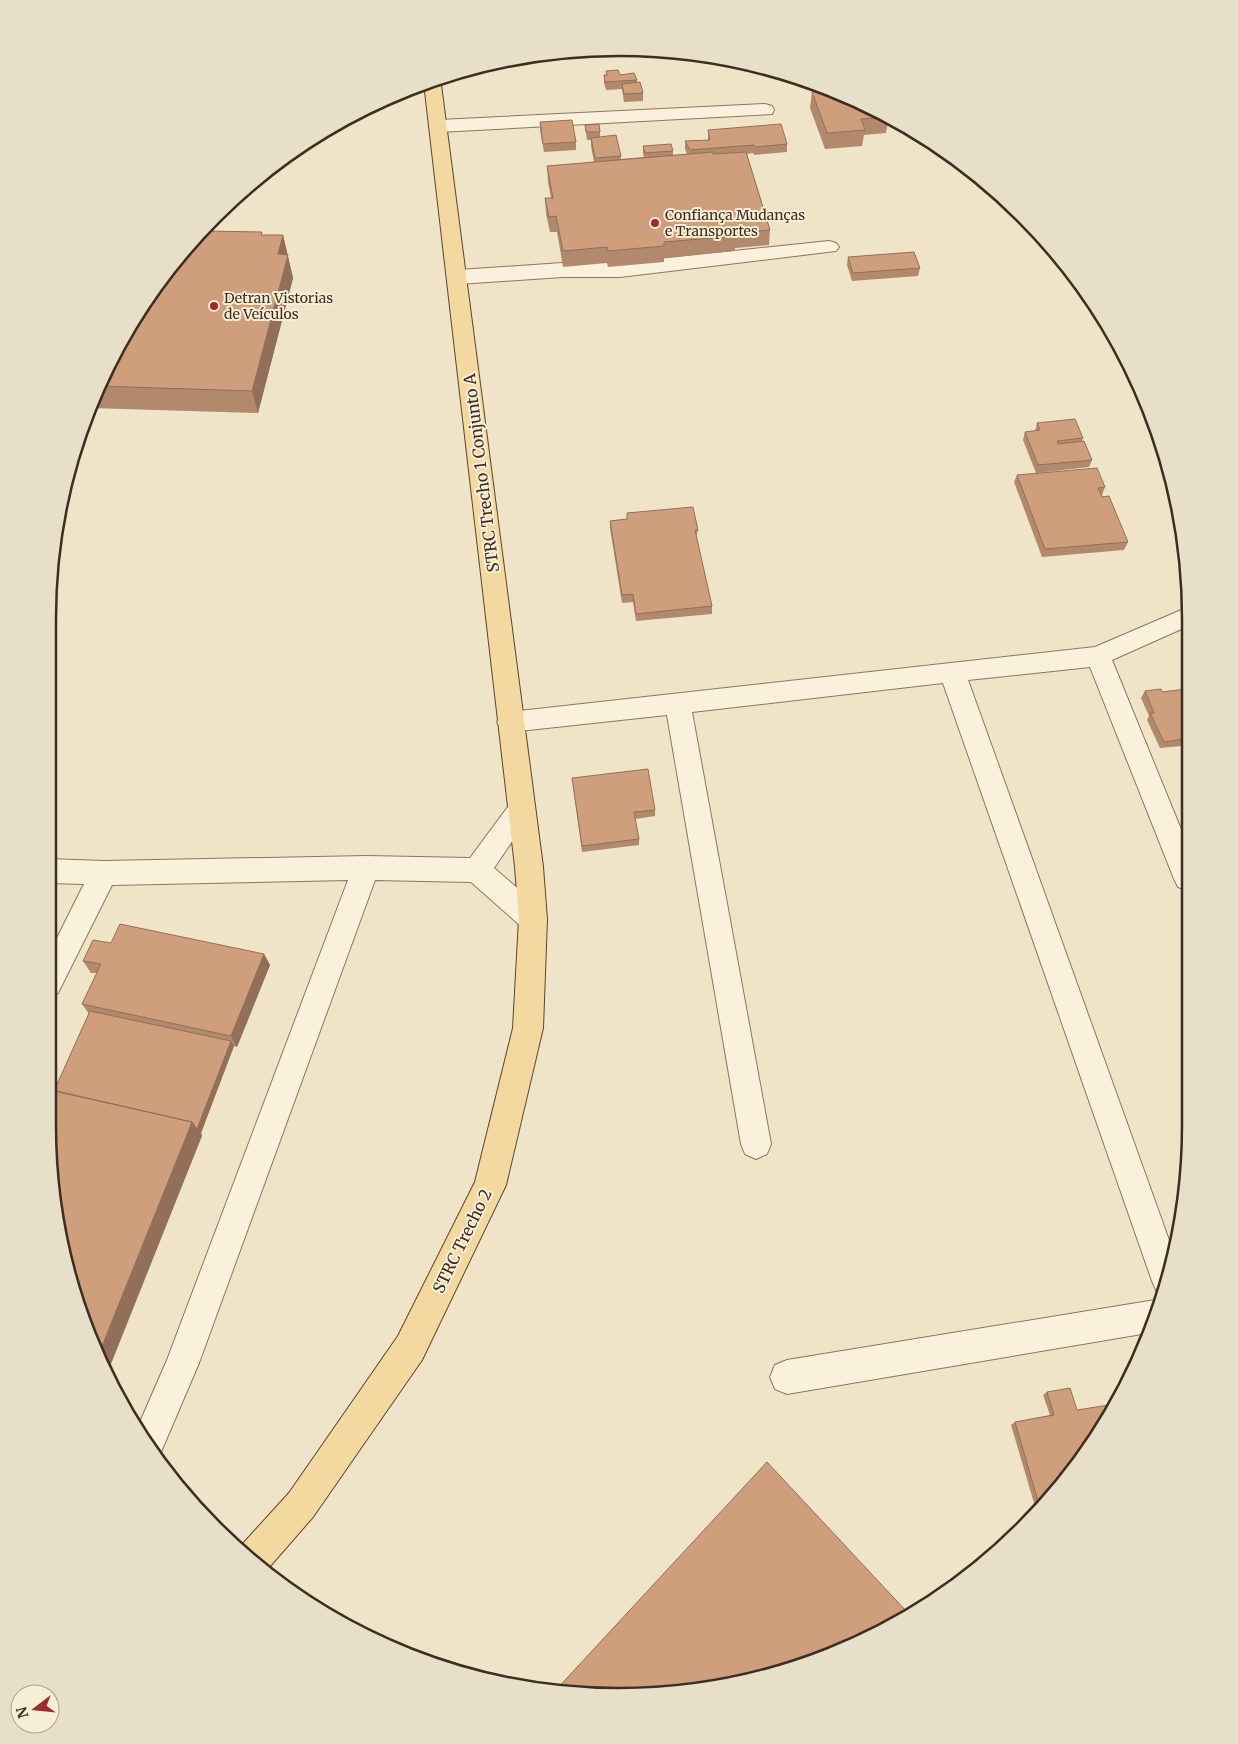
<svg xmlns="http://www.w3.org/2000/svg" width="1238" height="1744" viewBox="0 0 1238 1744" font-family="Merriweather,serif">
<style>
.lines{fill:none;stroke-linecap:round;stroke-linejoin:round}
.minor-casing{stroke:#8d765c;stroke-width:2}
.major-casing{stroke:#5b4430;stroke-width:2}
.minor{fill:#faf1dc;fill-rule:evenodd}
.major{fill:#f3d9a0;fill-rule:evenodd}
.rail-far1-casing{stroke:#3d2e20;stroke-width:4}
.rail-casing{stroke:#3d2e20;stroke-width:5.5}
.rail-far1{stroke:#f7eed8;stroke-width:2.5;stroke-dasharray:8;stroke-linecap:butt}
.rail{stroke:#f7eed8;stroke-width:4;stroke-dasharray:11;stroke-linecap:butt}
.wall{fill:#b2896c}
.shaded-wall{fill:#916f58}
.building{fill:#cf9f7d;stroke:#916f58}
.poi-dot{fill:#9e2a2b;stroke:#f7eed8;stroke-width:2}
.labels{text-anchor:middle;stroke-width:4;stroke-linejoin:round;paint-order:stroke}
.far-poi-label{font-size:14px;fill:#3d2e20;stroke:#f7eed8;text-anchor:start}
.street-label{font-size:16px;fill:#3d2e20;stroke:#f7eed8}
.rim{fill:none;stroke:#3d2e20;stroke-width:2.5}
</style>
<rect width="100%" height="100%" fill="#f0e4c8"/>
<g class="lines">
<defs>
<path id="minor" d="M765,104L772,106L774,110L772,114L439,132L432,130L430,126L432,122L439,120Z
M829,241L836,243L839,247L836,251L620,277H562L459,284L452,282L449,277L452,272L459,270L562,263H620Z
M1186,608V627L1112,660L1187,844L1188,891L1178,887L1174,879L1090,667L968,680L1174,1254L1171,1273L1163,1295L1157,1292L1152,1281L943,683L692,712L771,1144L767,1154L756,1159L745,1154L741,1144L667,715L510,732L501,729L497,722L501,715L510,712L1095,647Z
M522,797L531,800L535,808L494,868L543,910L547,919L543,928L533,931L523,928L471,882L375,880L199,1363L158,1459L144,1442L137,1429L167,1360L348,880L112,885L58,993L48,997V956L84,884L48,883V859L104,861L366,856L470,858L513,800Z
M1155,1300L1160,1302L1148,1333L787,1394L775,1389L770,1377L775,1365L787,1360Z"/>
<path id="major" d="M440,77L543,867L547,919L543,1028L506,1185L422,1360L313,1517L265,1572L238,1549L289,1493L398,1336L475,1182L513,1028L519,919L515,867L424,83Z"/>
</defs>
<use href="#minor" class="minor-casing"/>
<use href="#major" class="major-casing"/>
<use href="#minor" class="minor"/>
<use href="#major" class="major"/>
<defs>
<path id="rail-far1" d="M1118,346L1159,439"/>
<path id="rail" d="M1159,438L1164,450"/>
</defs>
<use href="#rail-far1" class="rail-far1-casing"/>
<use href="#rail" class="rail-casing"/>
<use href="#rail-far1" class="rail-far1"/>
<use href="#rail" class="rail"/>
</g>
<path class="wall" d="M606,71L637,80V82L643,93V101L624,102L622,89L606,90L604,83V75H606Z
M812,92L872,106L896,122H888L886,133L864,135L862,146L825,149L810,108Z
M540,122L576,142V150L544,152L540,130Z
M585,125L600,132V137L621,156V159L644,157L643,154V146L673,151V155L687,154L685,149V141L708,140V130L787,144V152L754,155L753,153L747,154L770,230L769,245L735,248V251L664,258V262L608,267L607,263L563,267L557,232H550L546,214L545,198H551L548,182L547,166L594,162L591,146V140H587Z
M262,232V235H283L293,278L258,413L89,408L91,401L124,334Z
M848,257L920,268L918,276L852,281L847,265Z
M1037,423L1083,438L1082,441L1092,460L1089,467L1036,473L1023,440L1025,432L1035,431Z
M1017,475L1105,487L1102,495L1128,542L1124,550L1042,557L1014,482Z
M627,513L698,530L696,538L712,606V614L636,621L633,602L622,603L610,528V521L627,519Z
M1186,689L1187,750L1182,751L1181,746L1160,748L1147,720L1149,716L1141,698L1145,691L1162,692Z
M572,778L655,810V816L635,819L639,839V845L582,852Z
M111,943L264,954L270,965L237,1047L234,1046L201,1133L202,1136L54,1091L89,1014L82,1004L97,973H91L83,961Z
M1047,1392L1077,1410L1073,1473L1046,1501L1034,1503L1011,1425L1015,1422L1050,1415L1043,1395Z"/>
<path class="shaded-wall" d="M283,235L293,278L258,413L252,391L278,254Z
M264,954L270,965L237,1047L231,1036Z
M231,1041L234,1046L201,1133L202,1136L107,1374L98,1356L192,1122Z"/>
<path class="building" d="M618,70L620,75L634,73L637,80L605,82L604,75H607L606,71Z
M640,82L643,93L624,94L622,84Z
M830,91L872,106L889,117L861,119L865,130L827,133L812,92Z
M572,120L576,142L543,144L540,122Z
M599,124L600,132H586L585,125Z
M781,124L787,144L755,147L754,145L690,150L685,141L710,140L708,130Z
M616,135L621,156L595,158L591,138Z
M671,144L673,151L645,153L643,146Z
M713,152V154L746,152L770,230L735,233L736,236L664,242V246L608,251L607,247L563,251L556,216L549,217L545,198H553L547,166Z
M203,231L262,232L261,235H283L278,254L288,255L252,391L98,386L124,334L166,271Z
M914,252L920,268L853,273L848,257Z
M1075,419L1083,438L1057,441L1058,444L1084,441L1092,460L1038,465L1025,432L1040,430L1037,423Z
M1097,468L1105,487L1098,488L1102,497L1109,496L1128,542L1045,549L1017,475Z
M693,507L698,530H695L712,606L636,614L633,594L622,595L610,521L627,519V513Z
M1161,689L1162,692L1186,689L1187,744L1184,739L1164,742L1150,713H1154L1145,691Z
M648,769L655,810L634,812L639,839L582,846L572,778Z
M120,924L264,954L231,1036L82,1004L101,964L83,961L93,940L111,943Z
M90,1011L231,1041L197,1129L192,1122L54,1091Z
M48,1089L192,1122L98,1356L91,1344L67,1273L48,1125Z
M1070,1388L1077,1410L1115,1404L1073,1473L1048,1499L1038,1501L1015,1422L1054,1415L1047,1392Z
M767,1462L908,1613L872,1638L767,1677L694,1692H554Z"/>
<g class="poi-dot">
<circle cx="655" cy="223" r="5"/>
<circle cx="214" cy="306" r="5"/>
</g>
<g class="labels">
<g class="far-poi-label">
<text x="665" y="220">Confiança Mudanças<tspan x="665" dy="16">e Transportes</tspan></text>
<text x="224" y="303">Detran Vistorias<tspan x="224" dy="16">de Veículos</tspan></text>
</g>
<g class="street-label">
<text transform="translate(481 473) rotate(-97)" y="6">STRC Trecho 1 Conjunto A</text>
<text transform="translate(462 1241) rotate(-64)" y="6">STRC Trecho 2</text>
</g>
</g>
<path d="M0 0H1238V1744H0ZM619 56H619A563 563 0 0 1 1182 619V1125A563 563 0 0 1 619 1688H619A563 563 0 0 1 56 1125V619A563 563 0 0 1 619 56Z" fill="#e8dfc9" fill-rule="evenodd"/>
<path class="rim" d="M619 56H619A563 563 0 0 1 1182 619V1125A563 563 0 0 1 619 1688H619A563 563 0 0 1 56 1125V619A563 563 0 0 1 619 56Z"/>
<g transform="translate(35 1709) rotate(254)"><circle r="24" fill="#f7eed8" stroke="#ada18e"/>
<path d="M0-4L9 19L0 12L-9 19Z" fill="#9e2a2b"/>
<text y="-8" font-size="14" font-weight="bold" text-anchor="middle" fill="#3d2e20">N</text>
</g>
</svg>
